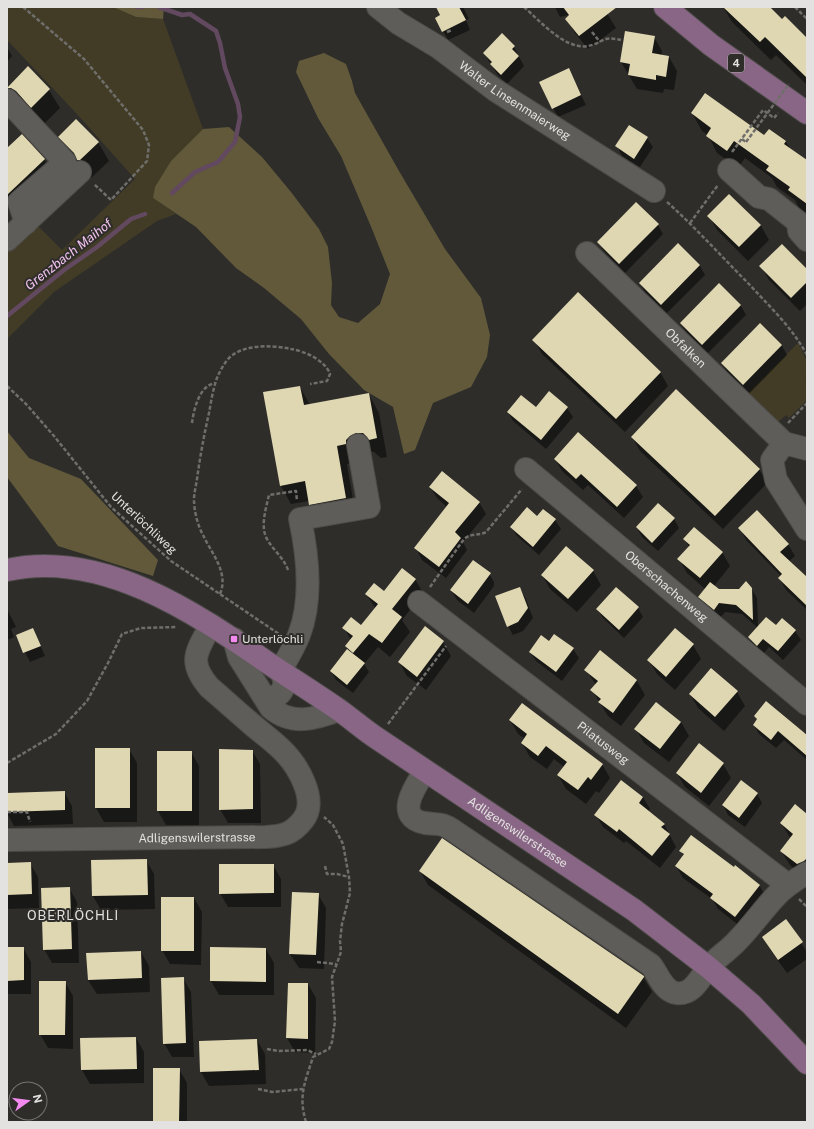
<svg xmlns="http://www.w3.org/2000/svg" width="814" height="1129" viewBox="0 0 814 1129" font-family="'Public Sans',sans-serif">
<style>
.green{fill:#423c26}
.forest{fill:#61593a}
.shadow{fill:#0007}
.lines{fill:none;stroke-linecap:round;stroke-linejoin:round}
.stream{stroke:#624960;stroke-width:4.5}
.building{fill:#dfd6b2}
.minor-casing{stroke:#4c4b48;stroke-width:24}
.major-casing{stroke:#4c4b48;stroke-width:24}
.path{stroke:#6f6e6b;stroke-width:2.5;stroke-dasharray:4 2;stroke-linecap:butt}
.minor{stroke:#5e5d59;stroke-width:22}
.major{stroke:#896685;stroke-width:22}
.path-bridge{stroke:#6f6e6b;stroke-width:2.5;stroke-dasharray:4 2;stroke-linecap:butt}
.poi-dot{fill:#f489f0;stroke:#2e2d2a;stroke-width:1.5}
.labels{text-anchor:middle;stroke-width:4;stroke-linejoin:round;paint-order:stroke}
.shield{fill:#2e2d2a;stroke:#adaca9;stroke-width:1}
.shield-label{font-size:11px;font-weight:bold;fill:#e3e2e0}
.street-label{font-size:12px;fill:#e3e2e0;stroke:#2e2d2a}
.poi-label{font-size:12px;fill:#e3e2e0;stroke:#2e2d2a;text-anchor:start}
.water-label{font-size:13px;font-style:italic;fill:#f2c3ef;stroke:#2e2d2a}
.neighbourhood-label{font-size:13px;letter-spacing:1px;fill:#e2e1dc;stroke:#2e2d2a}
</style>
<rect width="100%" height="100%" fill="#2e2d2a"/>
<path class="green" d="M7,7H113L136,17L163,19L203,129L171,161L153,198L176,214L157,221L54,292L7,339V251L36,224L62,250L135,179L76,113L7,40Z
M798,343L807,361V376L805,378L807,380V400L789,418L786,415L776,424L746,395Z"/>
<path class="forest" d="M113,7H164L163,19L136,17Z
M324,53L346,64L352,81L355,93L399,171L445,249L481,298L490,335L487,357L471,387L433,403L415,450L404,454L393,407L364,390L329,354L301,319L264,288L236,268L196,227L153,198L155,187L171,161L203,129L229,127L262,157L291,192L319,229L328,247L332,283L331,305L339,317L358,323L380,304L390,274L372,229L341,156L318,118L296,72L299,61Z
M7,431L29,458L81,479L158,560L153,576L58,546L7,477Z"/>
<path class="shadow" d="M438,7H463L469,19L466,20L470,30L448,40L443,31L442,16Z
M555,7H603L616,28L588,49L575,33L566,19L572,14L560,17Z
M723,7H769L782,20L807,38V85L776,55L771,60L732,22Z
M502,35L514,47L524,66L507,84L497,74L484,53Z
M654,37L662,51V56L669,57L677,71L674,90L664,89L663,93L637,89L621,62Z
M7,47L12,56L7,62Z
M28,68L49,90L60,108L42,126L18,106L8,88Z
M568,69L586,105L558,117L553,108Z
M692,113L765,137L786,142L790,148L807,161V213L799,208L795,200L777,187L772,178L745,158L738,168L717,153L708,135L702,131Z
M60,137L98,142L109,161L91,178H89L85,170L70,155Z
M647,138L653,147L640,167L622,156L617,146Z
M7,150L44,159L55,178L21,211L7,197Z
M729,195L761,226L769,240L748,261L717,230L709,216Z
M658,225L663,234L625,273L604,251L598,242Z
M678,244L700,266L705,275L667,313L645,292L640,283Z
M761,266L807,271V304L800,311L769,280Z
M719,284L741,306L746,315L708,353L686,332L681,323Z
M760,324L782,346L787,355L749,394L727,372L722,363Z
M534,340L660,372L668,386L625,432L542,354Z
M300,387L310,405L369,395L379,413L387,457L381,458L374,452L367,451L356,462L347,464L356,517L321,523L310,504L309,501L291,504L281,486Z
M549,393L567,408L573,417L546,449L513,421L508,412L536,409Z
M632,437L759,469L767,483L723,529L640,451Z
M555,459L636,486L643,497L624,518L588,485L583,490L562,471Z
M430,487L479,502L486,514L463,542L467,550L446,578L422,560L416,548L447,507L437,498Z
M544,510L555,520L561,529L539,555L517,536L511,527L538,517Z
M674,519L679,528L658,551L642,537L637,528Z
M740,528L788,544L795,556L789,561L807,579V610L786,590L779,578L781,576L746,540Z
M685,539L722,552L730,566L714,586L719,590L751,588L757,598L758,627H776L795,631L801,640L783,660L769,647L763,654L754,647L749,637L758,628L742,614L725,612L720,618L705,606L699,597L705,589L687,573L679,559L689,547Z
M593,571L601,585L577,612L550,589L542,575Z
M488,572L494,582V586L474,613L457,600L451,590Z
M415,579L423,593L402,620L410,632L390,657L378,647L364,664L369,672L353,693L336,680L331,671L348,650L346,647L351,640L344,628L362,627L376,609L366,594L384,592Z
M519,588L525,597L533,618L523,631L513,635L508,626Z
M638,608L643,617L624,638L603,618L597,609Z
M7,609L16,627L11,629L14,637L7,640Z
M33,629L45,656L30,662L17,636Z
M675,629L693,645L701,659L675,690L657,674L649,660Z
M443,642L451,656L426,690L407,676L399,662Z
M549,642L573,649L579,658L562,681L536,661L530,652Z
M600,652L637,681L645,695L621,726L608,716L592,690L596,685L586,670Z
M737,692L745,706L724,731L698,708L690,694Z
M755,716L804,734L807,731V760L784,740L776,748L759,734L754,725L757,720Z
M510,720L602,764L610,778L599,793L596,791L586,804L566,789L558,775L564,767L554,759L547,769L530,757L522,743L525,739L518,734Z
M681,722L689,736L669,762L644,743L636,729Z
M96,749H129L137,763V822H104L96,808Z
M252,750L260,764L261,823H228L220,809Z
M191,752L199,766V825H166L158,811Z
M723,764L731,778L709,806L685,787L677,773Z
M64,792L72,806L73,824L14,826L7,813V794Z
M757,794L762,803L745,827L728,815L723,805Z
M643,797L650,809L648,811L664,824L676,847L660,868L626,841L624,843L603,827L596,815Z
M807,815V877L806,878L790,865L781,851L791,839L781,823Z
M681,851L759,885L766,897L742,928L718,909L712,899L683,878L676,866L684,856Z
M146,860L154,874L155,909L101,910L93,896Z
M30,863L38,877L39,908L7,909V864Z
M273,865L281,879V907H228L220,893Z
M420,871L643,977L652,992L626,1028L428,885Z
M69,888L77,902L79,963H52L44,949Z
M318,894L326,908L324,969L299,968L290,954Z
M194,898L202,912L201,965L170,964L162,950Z
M786,921L807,952V959L787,973L771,951L763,937Z
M7,948H23L31,962V994H7Z
M266,949L274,963V995H219L211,981Z
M141,952L149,966L150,992L97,994L88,980Z
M183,978L191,992L194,1057H172L164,1043Z
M65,982L73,996V1049L48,1048L40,1034Z
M289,984H308L316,998L315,1053L295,1052L287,1038Z
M136,1038L144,1052V1083L90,1084L82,1070Z
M257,1040L265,1054L266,1084L209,1086L201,1072L200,1042Z
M179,1069L187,1083V1122H154Z"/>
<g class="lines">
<path class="stream" d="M137,7H142
M159,7L182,15L190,14L216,31L220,43L225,68L238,104L240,117L235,142L218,162L195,172L172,193
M7,316L64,270L97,247L131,219L145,214"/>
</g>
<path class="building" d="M436,7H459L466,20L442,32L435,18L440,15Z
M563,7H617L579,36L565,19L569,15Z
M723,7H770L782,19L785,16L807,38V78L765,37L760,42Z
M625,31L655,36L652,53L669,56L666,77L656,75V80L628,75L630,64L620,62Z
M502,33L515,46L512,49L519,56L501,75L490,64L492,62L483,53Z
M28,66L50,89L31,108L16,91L11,88H7Z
M569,68L581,95L552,109L539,82Z
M705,93L764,135L769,129L786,141L784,144L807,160V204L788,190L790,187L766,170L769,166L734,141L727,151L706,136L711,128L691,113Z
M76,119L99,142L80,160H77L74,153L58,137Z
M629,125L648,137L634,159L615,146Z
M22,134L45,159L7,195V148Z
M729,194L761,225L739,247L707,216Z
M636,202L659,224L619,264L597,242Z
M678,243L700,265L661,305L639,283Z
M782,244L807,269V282L791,298L759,266Z
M719,283L741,305L702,345L680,323Z
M578,292L661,372L616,419L532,340Z
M760,323L782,345L743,385L721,363Z
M300,386L304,405L369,393L377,438L369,440L367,437L363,433H356L350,436L346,440V444L337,446L346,498L309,505L305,481L280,486L263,392Z
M676,389L760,469L715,516L631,437Z
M549,391L568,407L541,440L507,412L521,395L536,407Z
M578,432L637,485L617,507L581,474L576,479L554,459Z
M442,471L480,502L455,532L461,538L439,567L414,548L449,503L429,487Z
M658,503L675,518L652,543L636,527Z
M527,507L537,516L543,509L556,519L533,547L510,527Z
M757,510L789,544L780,552L807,577V606L778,578L782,574L738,528Z
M694,527L723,552L700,578L677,559L690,545L683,539Z
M566,546L594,570L568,599L541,575Z
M473,560L491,573L468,604L450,590Z
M402,568L416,579L392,609L402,617L382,643L369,634L353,653L345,646L353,636L342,628L351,617L361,625L378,604L365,594L374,583L384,591Z
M746,581L752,588L753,620L736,605L719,603L714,610L698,597L710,582L719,589H739Z
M520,587L528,608L518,622L507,627L495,596Z
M616,587L639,607L619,630L596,609Z
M766,617L776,625L782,618L796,630L778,651L763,639L757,646L748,637Z
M425,626L444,641L417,677L398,662Z
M33,628L41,646L23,653L16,635Z
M675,628L694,644L666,677L647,660Z
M554,634L574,648L556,672L529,652L541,635L549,641Z
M347,649L365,663L347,685L330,671Z
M600,650L637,680L613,713L598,702L601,699L590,690L598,681L584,670Z
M711,668L738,691L715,717L689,694Z
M766,701L807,735V756L778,731L771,740L753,725L757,719L754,716Z
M656,702L681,722L660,749L634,729Z
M522,703L603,764L591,780L588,777L578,790L557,775L567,762L546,746L538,756L521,743L527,734L509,720Z
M699,743L724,763L701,793L676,773Z
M95,748H130V808H95Z
M219,749L253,750V809L219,810Z
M157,751H192V811H157Z
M621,780L643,797L639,803L665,824L661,827L670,834L652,856L619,829L617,832L594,815Z
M741,780L758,793L739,818L722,805Z
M65,791V810L7,812V793Z
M795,804L807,814V858L804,861L797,864L780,851L793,834L780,823Z
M691,835L734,867L735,865L760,885L735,917L710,898L713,894L675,866L684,854L679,851Z
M442,838L644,976V977L618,1014L419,871Z
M147,859L148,895L92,896L91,860Z
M31,862L32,894L7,895V863Z
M219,864H274V893L219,894Z
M70,887L72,949L43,950L41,888Z
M292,892L319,893L316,955L289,954Z
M161,897H194V951H161Z
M786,919L803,942L778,960L762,937Z
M7,947H24V980L7,981Z
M210,947L266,948V982L210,981Z
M141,951L142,978L88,980L86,953Z
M184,977L186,1043L163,1044L161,978Z
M39,981H66L65,1035H39Z
M288,983H308V1039L286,1038Z
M136,1037L137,1069L81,1070L80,1038Z
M257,1039L259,1070L200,1072L199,1041Z
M153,1068H180L179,1122H153Z"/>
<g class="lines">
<defs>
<g id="minor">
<path id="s1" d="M378,7L398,23L438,47L495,90L654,191"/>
<path d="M7,100L65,162L19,202L26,223"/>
<path d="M729,170L759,197L769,199L798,222L799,231L807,240"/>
<path d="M7,240L80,172"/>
<path id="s2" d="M587,253L784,443L807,449"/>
<path d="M784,443L772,460L776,480L807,529"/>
<path id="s3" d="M526,469L807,704"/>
<path id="s4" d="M419,602L788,885"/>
<path d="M234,639L239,657L271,708C292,726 315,719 339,710"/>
<path d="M263,695C280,703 290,685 280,671C287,659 294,648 299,635C313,599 308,556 300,519L369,507L358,445"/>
<path d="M425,771C416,785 393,817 425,823C439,825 441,822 454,831L651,965C658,974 663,991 676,993C692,996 700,978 708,968C716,958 728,951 737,941C751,927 762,911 775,897C784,887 795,880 807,873"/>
<path id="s5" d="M7,840L266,837C283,836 292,834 303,820C319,800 297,764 281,749C271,739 259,731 248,721C235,710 222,698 209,687C187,661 197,651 211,625"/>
</g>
<g id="major">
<path d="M665,7L711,45L807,113"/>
<path id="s6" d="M7,570C101,549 194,612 268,663C292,679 316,694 339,710C352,719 364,730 378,739L634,910L708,967L751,1004L807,1063"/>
</g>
</defs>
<use href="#minor" class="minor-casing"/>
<use href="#major" class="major-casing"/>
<path class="path" d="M23,7L84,59L143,130L149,145L147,161L111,200L94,184
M524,7C540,21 565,50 588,46C595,45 600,41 606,39C611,38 616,39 621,40
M795,7L807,19
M447,32L452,30
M592,32L600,42
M742,139L746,142
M732,152L763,110L774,118L778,113
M667,202C695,227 720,255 747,282C768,305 792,327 807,355
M690,223L718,185
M7,386L26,404L54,436L111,507L171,561L279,634
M192,423C194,409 199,386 215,383
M788,423L807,403
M288,570C284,558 273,550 267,539C260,527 266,508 269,495L296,491L297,501
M430,587L464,539C471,533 479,536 486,532L522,489
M220,594C229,573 212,554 203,535C198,526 194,511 194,500C194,493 196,486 197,479C200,457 204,435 209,413C211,402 213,389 217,378C220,371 224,363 230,357C245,344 272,345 291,349C304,351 325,360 330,374L327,381L310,384
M388,724L446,646
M7,763L56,734L87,701L108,663L122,634L141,628L177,627
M7,812H27L30,822
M325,866L327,874H337L349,877
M799,899L807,907
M317,962L336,964
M267,1049L278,1051L307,1050L316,1054
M258,1089L272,1092L303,1089
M306,1122C298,1096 305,1082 313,1057L329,1049L332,1042L335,1021L332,977L341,952L340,941L342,924L350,893L349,877L343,844L333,825L324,817"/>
<use href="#minor" class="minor"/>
<use href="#major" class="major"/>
<path class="path-bridge" d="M746,142L789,84"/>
</g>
<rect class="poi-dot" x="230" y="635" width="8" height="8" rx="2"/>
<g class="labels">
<rect class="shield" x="728" y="54" width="16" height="18" rx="3"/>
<g class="shield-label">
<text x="736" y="67">4</text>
</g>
<g class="street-label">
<text dy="4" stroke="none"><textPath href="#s1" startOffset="166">Walter Linsenmaierweg</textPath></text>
<text dy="4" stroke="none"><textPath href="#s2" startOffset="137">Obfalken</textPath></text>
<text transform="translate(144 523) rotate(43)" y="4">Unterlöchliweg</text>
<text dy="4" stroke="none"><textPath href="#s3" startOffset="183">Oberschachenweg</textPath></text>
<text dy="4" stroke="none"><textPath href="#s4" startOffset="232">Pilatusweg</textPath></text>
<text dy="4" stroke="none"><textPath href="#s6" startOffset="587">Adligenswilerstrasse</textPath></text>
<text dy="4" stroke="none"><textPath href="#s5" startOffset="190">Adligenswilerstrasse</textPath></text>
</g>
<g class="poi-label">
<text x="242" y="643">Unterlöchli</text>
</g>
<g class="water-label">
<text transform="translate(68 254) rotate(-38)" y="5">Grenzbach Maihof</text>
</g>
<g class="neighbourhood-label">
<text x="73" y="920">OBERLÖCHLI</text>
</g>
</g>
<rect width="814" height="1129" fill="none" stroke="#e3e2e0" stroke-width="16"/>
<g transform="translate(28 1101) rotate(76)"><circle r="19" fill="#2e2d2a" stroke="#767573"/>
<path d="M0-3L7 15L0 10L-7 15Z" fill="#f489f0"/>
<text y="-6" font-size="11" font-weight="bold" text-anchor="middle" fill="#e3e2e0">N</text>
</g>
</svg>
